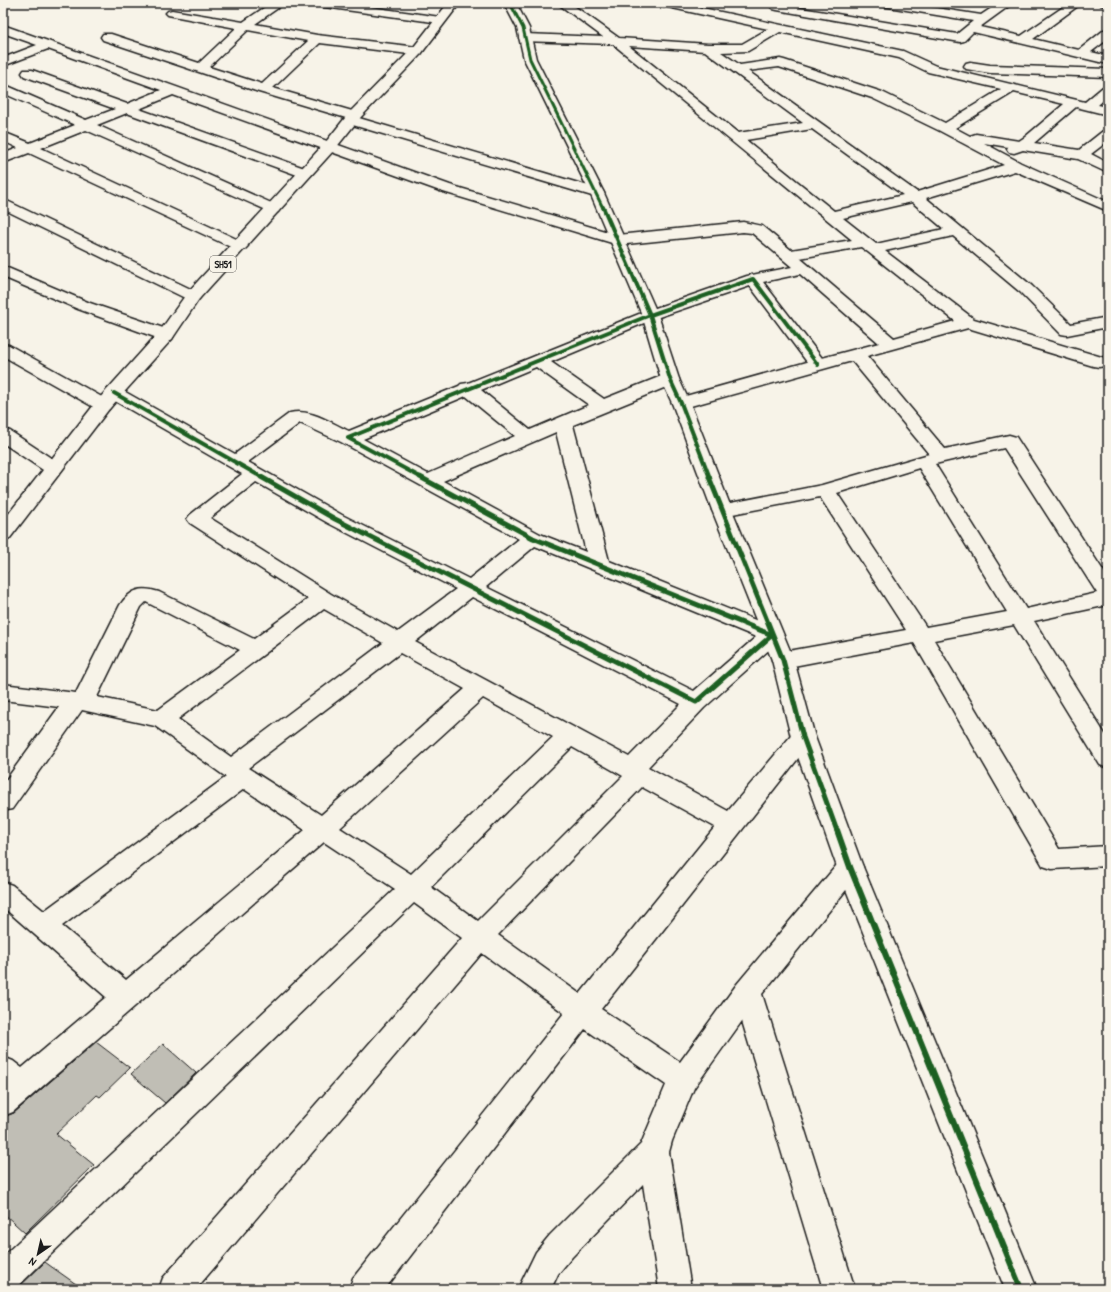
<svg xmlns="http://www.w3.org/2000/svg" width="1111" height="1292" viewBox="0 0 1111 1292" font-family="'Patrick Hand',sans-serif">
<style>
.building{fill:#c0beb5;stroke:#1c1c1c}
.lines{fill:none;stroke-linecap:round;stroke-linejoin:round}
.minor-casing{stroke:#1c1c1c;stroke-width:3}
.tertiary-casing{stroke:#1c1c1c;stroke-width:3}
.primary-casing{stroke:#1c1c1c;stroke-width:3}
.minor{fill:#f7f3e8;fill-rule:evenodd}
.tertiary{fill:#f7f3e8;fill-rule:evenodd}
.primary{fill:#f7f3e8;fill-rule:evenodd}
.cycleway-far3-casing{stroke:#f7f3e8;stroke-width:4.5}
.cycleway-far2-casing{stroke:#f7f3e8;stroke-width:6}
.cycleway-far1-casing{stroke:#f7f3e8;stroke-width:8}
.cycleway-casing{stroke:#f7f3e8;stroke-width:9}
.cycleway-far3{stroke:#1b5e20;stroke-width:3}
.cycleway-far2{stroke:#1b5e20;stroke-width:4}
.cycleway-far1{stroke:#1b5e20;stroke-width:5}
.cycleway{stroke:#1b5e20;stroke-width:6}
.labels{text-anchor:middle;stroke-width:4;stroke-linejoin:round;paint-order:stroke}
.shield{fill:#f7f3e8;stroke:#5e5c59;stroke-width:1}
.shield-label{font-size:10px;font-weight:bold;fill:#1c1c1c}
</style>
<rect width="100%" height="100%" fill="#f7f3e8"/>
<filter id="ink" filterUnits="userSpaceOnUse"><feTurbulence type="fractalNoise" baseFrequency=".025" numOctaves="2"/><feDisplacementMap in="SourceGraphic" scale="8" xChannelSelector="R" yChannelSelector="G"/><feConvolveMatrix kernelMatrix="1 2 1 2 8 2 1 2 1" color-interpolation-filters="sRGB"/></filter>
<g filter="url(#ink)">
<path class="building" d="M96,1042L130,1068L100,1097L97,1095L56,1134L94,1165L25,1233L3,1213V1117L14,1113Z
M163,1044L196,1073L165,1103L131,1074Z
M45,1262L49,1265L83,1289H17Z"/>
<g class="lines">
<defs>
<path id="minor" d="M271,3H285L255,24L317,35L417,47L421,48L423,51L421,54L417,55L320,43L273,88L359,113L361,116L359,118L602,190L604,193L602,196L597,197L592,196L346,123L344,120L346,118L259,92L103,40L101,37L103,34H111L199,63L236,28L168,15L166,13L168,11L172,10L243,22ZM248,30L308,41L262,84L209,67Z
M311,3H342L440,17L444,18L446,20L444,22L440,23L317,6L313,5Z
M557,3H570L619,38L708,44H742L768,29L663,6L659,5L657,3H679L903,51L936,66L1085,102L1103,87L1108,86V96L1098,105L1108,107V115L1076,107L1034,143L1079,150L1103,131L1108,130V141L1091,154L1108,163V173L1078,159L1023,150L1014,153L1009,152L1007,149L1008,147L984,143L1021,163L1108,202V211L1015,171L926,198L1032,286L1071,324L1108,317V327L1067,335L1061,334L1020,292L953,236L885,251L974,319L1105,358L1108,362L1105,366L1099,367L1093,366L968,328L867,356L945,449L1009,435L1016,437L1108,578V605L1034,621L1108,739V768L1100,765L1014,625L934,640L1059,849L1108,846V866L1052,869L1043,866L914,643L783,668L775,665L772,660L775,655L783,652L906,630L820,497L722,516L715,514L712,510L715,506L822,485L929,454L852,361L687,407L681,408L675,407L672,403L675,399L807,362L750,286L656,318L551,362L604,399L664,375L670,374L676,375L679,379L676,383L573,425L609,561L780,630L783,635L780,640L704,708L648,767L728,811L795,731L803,729L811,731L815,737L601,1009L680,1062L737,984L841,860L850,857L859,860L863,867L859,874L762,994L855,1289H823L742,1021L694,1088L672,1141L669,1152L691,1289H659L643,1184L572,1257L558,1274L551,1289H518L536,1252L550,1235L641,1144L666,1085L585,1029L385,1289H349L353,1278L564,1013L482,953L196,1289H159L163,1278L462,938L414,903L15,1289H3V1256L395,889L324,842L13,1112L3,1116V1057L13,1061L22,1068L106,997L3,907V882L12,885L44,911L226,777L155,726L82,710L12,809L3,811V784L59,707L3,700V684L76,693L120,605C131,589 142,586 159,592L254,639L308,599L190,523L187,519L190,515L242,474L108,397L105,393L108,389L114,388L120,389L235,454L290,413C310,408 331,423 349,431L459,386L461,384L468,383L644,312L747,276L792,267L752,233L743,232L617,245L612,243L440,191L173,95L139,109L310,170L312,173L310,176L305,177L300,176L127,113L97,125L278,206L280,209L278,212L273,213L86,130L41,148L245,243L248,246L245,249L240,251L235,249L29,153L3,163V154L18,148L3,141V132L30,143L75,125L3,93V84L86,120L115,109L24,76L22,73L24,70H32L127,104L161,90L48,49L3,66V58L37,45L3,33V25L450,185L618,235L743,222L762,226L791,250L852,240L613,44L521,41L519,38L521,35L525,34L603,37ZM780,32L899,58L928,72L1001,89L945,123L882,92L784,60L780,59L740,65L721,52L748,51ZM629,46L705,51L803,123L738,133ZM779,67L872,98L940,131L1004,165L917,192L748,71ZM1014,92L1064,104L1025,137L1019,141L976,134L970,136L955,128ZM812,129L903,195L834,211L746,140ZM912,202L944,229L876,244L843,218ZM861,247L868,252L955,321L894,338L800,258ZM800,274L879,343L822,358L763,282ZM536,367L589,405L530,430L481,390ZM466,396L515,436L428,474L363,439ZM300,423L341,442L519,539L469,579L342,515L248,462ZM556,432L586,552L540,534L443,481ZM1004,448L1097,593L1026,609L935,464ZM919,468L1007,612L926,627L837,493ZM256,482L328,523L456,589L398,632L331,594L210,518ZM535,546L756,637L694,691L486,587ZM472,597L681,704L629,757L415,642ZM146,602L240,650L158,710L97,697L141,607ZM324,609L383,643L231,757L178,719ZM400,653L465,689L321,815L248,768ZM483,698L553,737L411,874L340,828ZM572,747L623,776L478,921L431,887ZM642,787L715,827L580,994L498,935ZM244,789L305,830L126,980L62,926Z
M876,3H904L981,15L999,3H1013L980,27L1021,36L1069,3H1082L1033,39L1079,50L1104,30L1108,29V39L1091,52L1108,56V64L973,32L964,41L960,42L777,10L773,9L771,7L773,5L777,4L957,34L973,21L882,6L878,5Z
M1099,3H1108V7L1101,5Z
M970,62L990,65L1108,69V77L990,73L966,69L964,66L966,63Z
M3,199L199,293L201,296L199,299L193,301L187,299L3,209Z
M3,266L90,303L172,331L174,335L172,339L166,340L160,339L78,309L3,277Z
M3,344L9,345L109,401L112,405L109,409L103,410L97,409L3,356Z
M3,429L10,431L60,464L63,468L60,472L53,474L46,472L3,443Z"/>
<path id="tertiary" d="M504,3H516L529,28L536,59L604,193L658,315L679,379L690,403L732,510L794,660L815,737L863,867L1037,1289H1005L837,867L791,737L772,660L712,510L672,403L661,379L642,315L590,193L524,59L517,28Z"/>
<path id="primary" d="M448,3H460L421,54L359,119L335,149L199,299L172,339L109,409L10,538L3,540V521L97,401L160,331L187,293L325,143L349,113L413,48Z"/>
</defs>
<use href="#minor" class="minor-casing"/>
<use href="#tertiary" class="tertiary-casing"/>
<use href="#primary" class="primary-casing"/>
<use href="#minor" class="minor"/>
<use href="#tertiary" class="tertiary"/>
<use href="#primary" class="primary"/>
<defs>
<path id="cycleway-far3" d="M510,3L523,28L530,59L603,208"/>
<path id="cycleway-far2" d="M603,207L650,315L670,379L681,403L710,478
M114,393L263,478
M422,478L348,438L650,315L753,279L818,365"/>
<path id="cycleway-far1" d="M261,477L335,519L696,702L772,635L533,538L420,477
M709,477L783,660L803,737L837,831"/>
<path id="cycleway" d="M837,830L850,867L1021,1289"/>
</defs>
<use href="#cycleway-far3" class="cycleway-far3-casing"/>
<use href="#cycleway-far2" class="cycleway-far2-casing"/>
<use href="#cycleway-far1" class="cycleway-far1-casing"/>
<use href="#cycleway" class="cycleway-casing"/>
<use href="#cycleway-far3" class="cycleway-far3"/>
<use href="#cycleway-far2" class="cycleway-far2"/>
<use href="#cycleway-far1" class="cycleway-far1"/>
<use href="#cycleway" class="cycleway"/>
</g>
</g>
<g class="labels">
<rect class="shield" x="210" y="256" width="26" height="16" rx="3"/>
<g class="shield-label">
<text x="223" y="268">SH51</text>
</g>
</g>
<rect width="1111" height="1292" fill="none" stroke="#f7f3e8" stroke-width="16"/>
<rect x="8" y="8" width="1095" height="1276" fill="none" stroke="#1c1c1c" stroke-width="1.5" filter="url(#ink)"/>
<g transform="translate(38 1254) rotate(214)" stroke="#f7f3e8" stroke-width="3" paint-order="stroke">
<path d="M0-3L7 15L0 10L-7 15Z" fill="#1c1c1c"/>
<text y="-6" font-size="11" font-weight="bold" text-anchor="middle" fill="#1c1c1c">N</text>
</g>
</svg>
